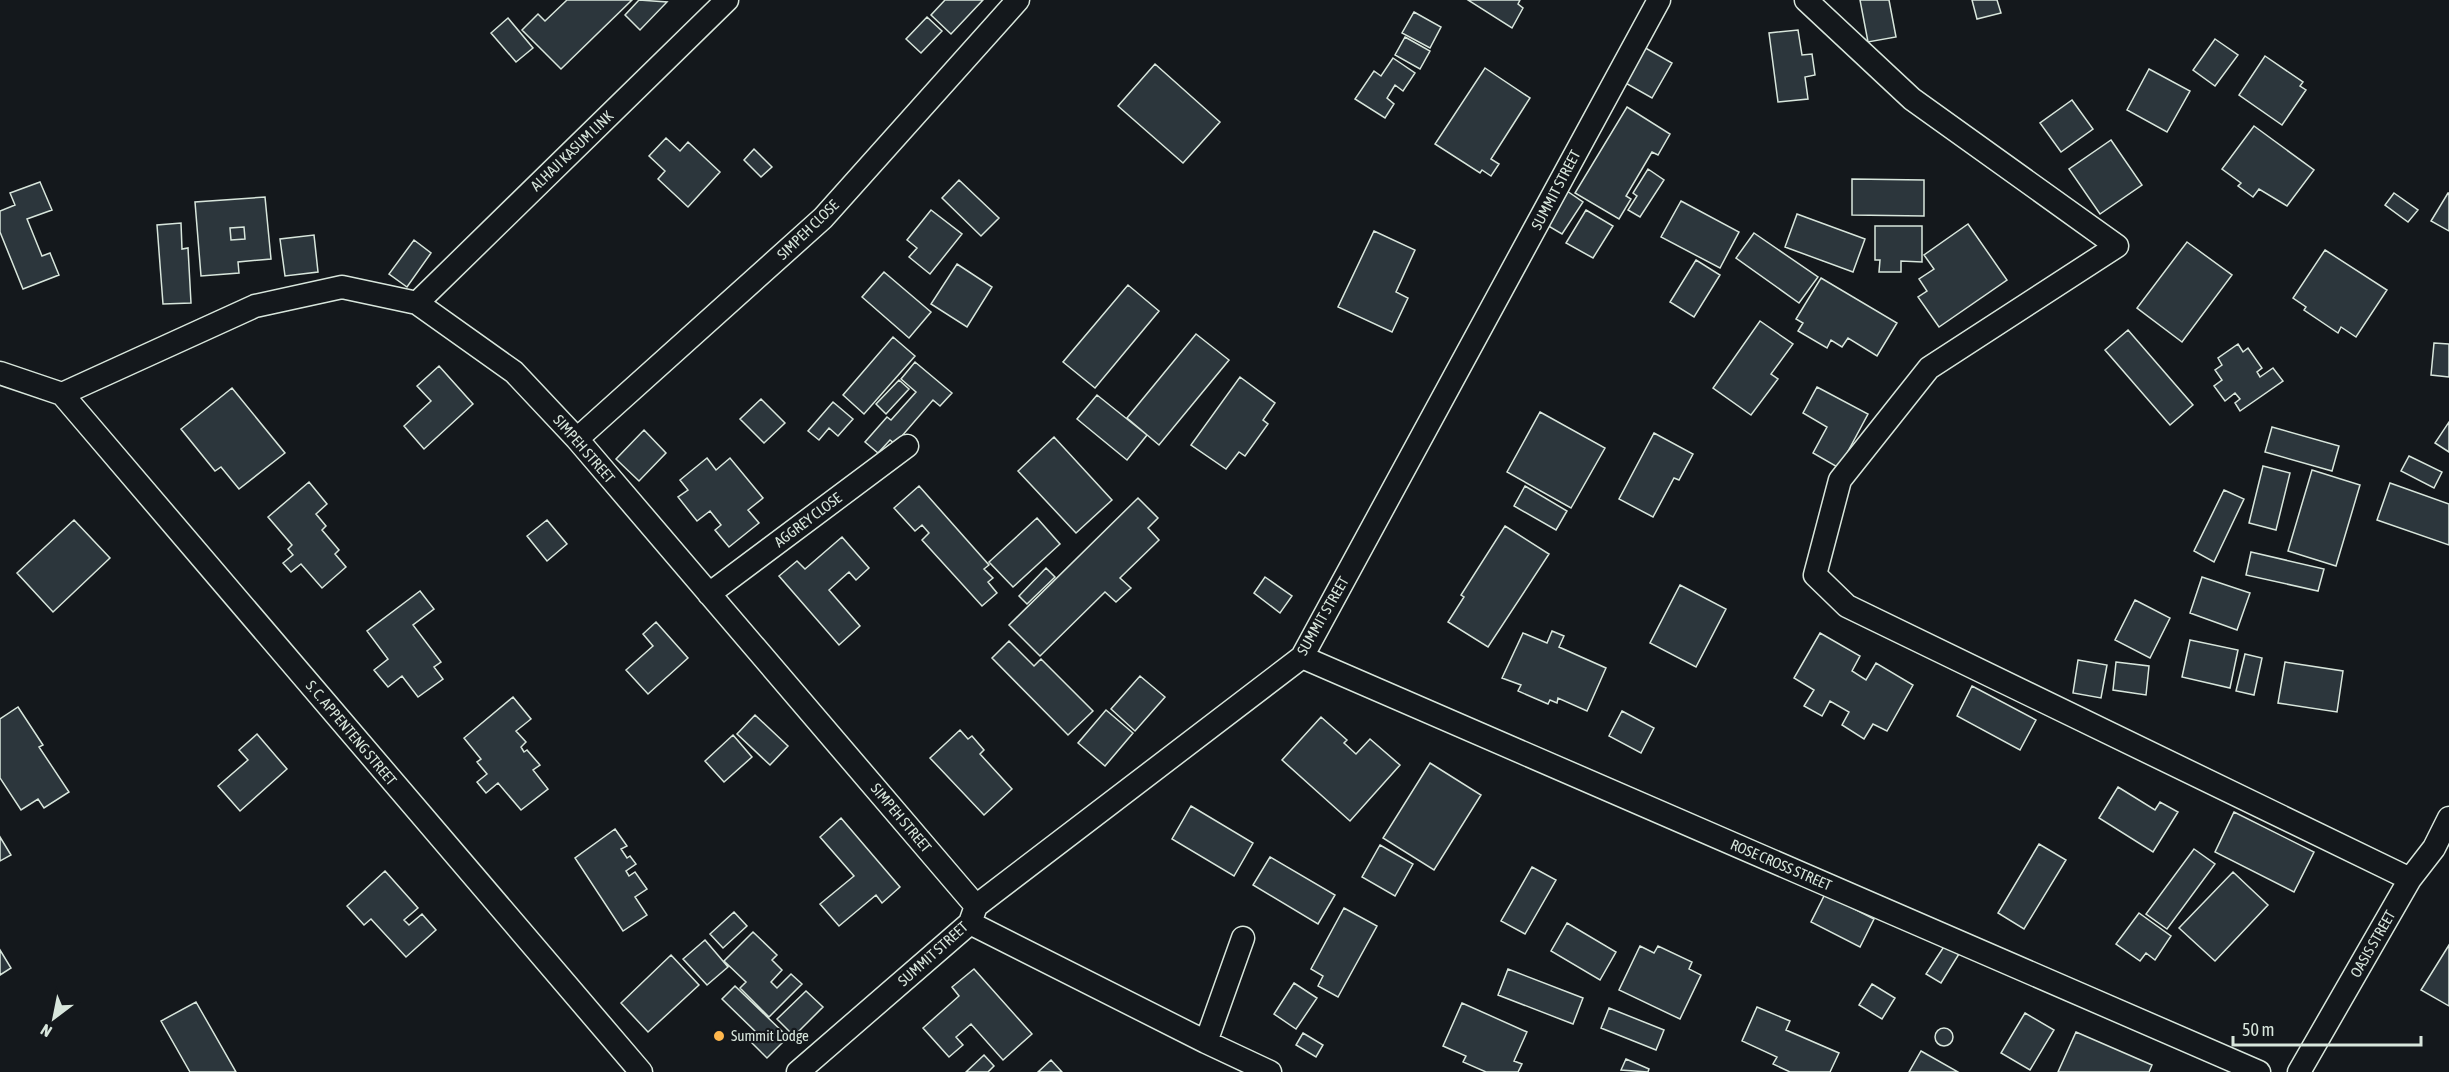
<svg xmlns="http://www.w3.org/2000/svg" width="2449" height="1072" viewBox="0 0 2449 1072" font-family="'Asap Condensed',sans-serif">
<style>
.building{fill:#2c363c;stroke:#d8e6dc;stroke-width:1.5;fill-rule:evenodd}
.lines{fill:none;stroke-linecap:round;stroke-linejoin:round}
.street-casing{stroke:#d8e6dc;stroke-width:25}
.street{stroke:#14181c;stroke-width:22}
.poi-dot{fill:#ffb74d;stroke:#14181c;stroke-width:2}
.labels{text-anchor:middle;stroke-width:4.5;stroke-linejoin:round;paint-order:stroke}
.street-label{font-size:15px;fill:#d8e6dc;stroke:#14181c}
.poi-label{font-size:15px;fill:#d8e6dc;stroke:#14181c;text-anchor:start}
</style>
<rect width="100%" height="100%" fill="#14181c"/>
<path class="building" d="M567,0H632L561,69L522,30L538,14L545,21Z
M639,0L667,2L640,30L625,15Z
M945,0H983L951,34L931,15Z
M1468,0H1520L1518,4L1523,8L1512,28Z
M1860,0H1889L1896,37L1868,42Z
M1972,0H1997L2001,13L1977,19Z
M1414,12L1441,27L1430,48L1402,33Z
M927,17L942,31L921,53L906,39Z
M508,18L533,48L516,62L491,33Z
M1798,30L1802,55L1812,54L1815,75L1805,77L1808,99L1778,102L1769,33Z
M1405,37L1430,51L1420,69L1395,55Z
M2215,39L2238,55L2215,86L2193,70Z
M1642,46L1672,63L1652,98L1622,81Z
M2265,56L2303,82L2300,86L2306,90L2282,125L2239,95Z
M1393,58L1415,73L1403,91L1395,85L1387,98L1394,104L1385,118L1355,99L1374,71L1381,76Z
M1155,64L1220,122L1183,163L1118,106Z
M1485,68L1530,98L1491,159L1499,164L1491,176L1482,170L1480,173L1435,144Z
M2149,69L2190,91L2167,132L2127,110Z
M2072,100L2093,129L2061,152L2040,123Z
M1627,107L1670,134L1658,155L1652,152L1626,196L1631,199L1619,219L1575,193Z
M2254,126L2314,170L2287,206L2259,189L2253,197L2238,186L2241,183L2222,169Z
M666,138L680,151L688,142L720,172L688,207L658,179L665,171L649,156Z
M2111,140L2142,185L2100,214L2069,169Z
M754,149L772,167L761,177L744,160Z
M1648,169L1664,180L1640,217L1628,210L1637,196L1633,193Z
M1852,179L1924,180V216L1852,215Z
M959,180L999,218L981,236L942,198Z
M40,182L52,210L27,219L42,256L50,253L59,275L23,289L0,232V211L15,205L10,193Z
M1567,191L1583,202L1562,234L1545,224Z
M2394,193L2418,210L2408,222L2385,205Z
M2448,193H2449V231L2431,221Z
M265,197L271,259L238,262L239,273L201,276L195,202ZM244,227L245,239L231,240L230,228Z
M1681,201L1739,232L1720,268L1661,237Z
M931,210L962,234L930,274L909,257L917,248L907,240Z
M1586,210L1613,226L1593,258L1566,243Z
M1797,214L1865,239L1853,272L1785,247Z
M181,223L182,249L188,248L191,303L163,304L157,225Z
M1968,224L2007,280L1939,327L1918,297L1927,291L1919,279L1934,269L1924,255Z
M1875,226H1922V262L1901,261V272H1879L1880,260H1875Z
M244,227L245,239L231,240L230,228Z
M1374,231L1415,250L1396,292L1408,298L1392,332L1338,307Z
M1754,233L1818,277L1799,303L1736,258Z
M314,235L318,272L285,276L280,239Z
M414,240L431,253L407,287L389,274Z
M2187,242L2232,275L2182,342L2137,308Z
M2325,250L2387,290L2356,337L2341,327L2338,333L2304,310L2306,307L2293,298Z
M1696,260L1720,275L1694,317L1670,302Z
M957,264L992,287L967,327L931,304Z
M884,272L931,312L909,338L862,297Z
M1821,278L1897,323L1877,356L1848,338L1842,347L1831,340L1827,348L1798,331L1803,323L1796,319Z
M1128,285L1159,311L1095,388L1063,362Z
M1760,321L1793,344L1771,374L1778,379L1751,415L1713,388Z
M2128,330L2193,405L2170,425L2105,350Z
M1196,334L1229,360L1159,445L1127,418Z
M893,337L915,356L864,414L843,395Z
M2434,343L2449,344V377L2431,375Z
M2238,344L2243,352L2248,348L2262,368L2257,372L2260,377L2273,368L2283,381L2240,411L2235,403L2240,399L2235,393L2225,401L2214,386L2222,380L2215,370L2222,365L2218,358Z
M915,362L952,393L940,406L933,400L895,444L890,440L878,453L865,442L887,417L891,420L916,392L901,379Z
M439,366L473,404L424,449L404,426L431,401L417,386Z
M1240,377L1275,403L1263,420L1268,424L1245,456L1239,452L1226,469L1191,445Z
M899,380L909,389L886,414L876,404Z
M1817,387L1868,414L1839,468L1813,453L1827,427L1803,413Z
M232,388L285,453L239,489L221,467L215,471L181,429Z
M1097,395L1147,435L1127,460L1077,419Z
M761,399L785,423L764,443L740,419Z
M833,402L853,419L838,436L829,428L819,440L808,431Z
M1540,412L1605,448L1571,508L1507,472Z
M2449,422V452L2435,443Z
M2272,427L2339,446L2332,471L2265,452Z
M644,430L666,453L639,481L616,459Z
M1654,433L1693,454L1679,480L1674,478L1653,517L1619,499Z
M1054,437L1112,500L1076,533L1018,471Z
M2409,456L2442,472L2434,488L2401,471Z
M707,458L716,470L730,458L763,498L748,510L759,523L729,547L715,530L721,525L710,511L697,521L678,497L688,490L680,480Z
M2263,466L2290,473L2276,530L2249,523Z
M2312,470L2360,485L2336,566L2288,551Z
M309,482L327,504L316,514L326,526L322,530L339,550L335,554L346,567L322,588L301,564L291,572L283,563L293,555L288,549L292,545L268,517Z
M2390,483L2449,504V545L2377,520Z
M919,486L989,565L984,569L993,578L988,582L997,593L982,606L922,540L929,533L922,525L915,531L894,508Z
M1525,486L1567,511L1556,530L1514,506Z
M2224,490L2244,499L2214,562L2194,551Z
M1138,498L1158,518L1148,528L1159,540L1120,578L1131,588L1116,602L1105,592L1040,656L1009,625Z
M1037,518L1060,544L1013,587L989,562Z
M74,520L110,558L53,612L17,573Z
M547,520L567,544L547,561L527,536Z
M1505,526L1549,554L1488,647L1448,622L1464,597L1461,595Z
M842,537L869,568L856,580L849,572L829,590L860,626L839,645L779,576L797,561L805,569Z
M2251,552L2324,569L2318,591L2246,575Z
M1046,568L1055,577L1027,604L1019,596Z
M1265,577L1292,596L1280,613L1254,593Z
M2202,577L2250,593L2237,630L2190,613Z
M1680,585L1726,609L1696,667L1650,643Z
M420,591L434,609L413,625L441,662L434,667L443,679L418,697L402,676L388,687L374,670L388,659L367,631Z
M2135,600L2170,618L2150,658L2115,640Z
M656,622L688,658L648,694L626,670L653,646L643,634Z
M1552,631L1564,636L1559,647L1606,668L1587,711L1558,698L1557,703L1550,700L1548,704L1518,691L1521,685L1502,678L1523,633L1547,643Z
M1820,633L1860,656L1852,671L1866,680L1876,663L1913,685L1887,731L1873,724L1864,739L1842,725L1849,712L1830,701L1822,716L1804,706L1814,690L1794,678Z
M2190,640L2238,650L2230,688L2182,677Z
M1009,641L1034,666L1041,659L1093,711L1068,735L992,658Z
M2245,654L2262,658L2254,695L2236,691Z
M2078,660L2107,665L2101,698L2073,693Z
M2116,662L2149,666L2146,695L2113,690Z
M2285,662L2343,671L2337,712L2278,703Z
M1140,676L1165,697L1135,731L1111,709Z
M1972,686L2036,720L2020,750L1957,716Z
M513,697L531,719L516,731L526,742L521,747L524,752L527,750L540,765L533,770L548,789L521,810L498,783L486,793L477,782L487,774L477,762L481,759L464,738Z
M18,707L43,745L39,747L69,792L44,808L38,799L21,810L0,778V719Z
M1106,710L1133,733L1105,766L1078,743Z
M1622,711L1654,728L1641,753L1609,736Z
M755,715L788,746L770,765L737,734Z
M1321,717L1347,740L1344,743L1356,754L1370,739L1400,765L1350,821L1282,760Z
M960,730L968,739L972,736L984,750L980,754L1012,789L984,815L930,758Z
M257,734L287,769L240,811L218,786L248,760L239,750Z
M733,735L752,757L724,782L705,761Z
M1430,763L1481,795L1434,870L1383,838Z
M2118,787L2155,810L2160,802L2178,812L2153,852L2099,818Z
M1191,806L1253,843L1234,876L1172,839Z
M2234,812L2314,852L2294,892L2215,852Z
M841,818L900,887L882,903L876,895L839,926L820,904L854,876L820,837Z
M615,829L627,846L621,849L627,858L630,856L636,864L626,871L629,876L635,872L647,889L635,897L647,915L623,931L575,858Z
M0,837L11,855L0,861Z
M2039,844L2066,860L2024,929L1998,913Z
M1380,845L1413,864L1395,896L1362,877Z
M2194,849L2215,864L2167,929L2146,914Z
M1270,857L1335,895L1318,924L1253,885Z
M1532,867L1556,880L1525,934L1501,921Z
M385,871L418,908L404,920L409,925L422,914L436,930L406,957L371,919L364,925L347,906Z
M2233,872L2268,905L2215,961L2179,928Z
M1825,894L1874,919L1860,947L1811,922Z
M1344,908L1377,926L1338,997L1318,986L1323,976L1311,969Z
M734,912L747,926L723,948L710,934Z
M2139,913L2171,936L2155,960L2146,953L2140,961L2116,944Z
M1567,923L1616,952L1600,980L1551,951Z
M753,932L777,955L772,960L782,970L771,982L777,988L791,974L802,984L769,1017L740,988L746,982L724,961Z
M705,940L728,967L707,985L683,959Z
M1945,945L1959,954L1941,983L1926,974Z
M2449,945V1006L2421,990Z
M1640,946L1654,953L1658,946L1692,962L1689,969L1701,975L1680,1019L1619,990Z
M0,950L11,968L0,975Z
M671,955L699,985L648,1032L621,1003Z
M974,969L1032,1034L1003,1060L971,1024L956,1037L963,1045L949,1057L923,1028L959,996L952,987Z
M1508,969L1583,998L1573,1024L1498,995Z
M1294,983L1317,998L1296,1029L1274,1014Z
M1872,984L1895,998L1882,1019L1859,1005Z
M735,986L788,1037L767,1058L751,1042L758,1034L722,999Z
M806,991L823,1007L794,1036L777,1019Z
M196,1002L236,1072H190L161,1021Z
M1462,1003L1527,1032L1514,1061L1522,1064L1518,1072H1486L1463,1062L1466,1056L1443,1046Z
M1757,1007L1790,1021L1786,1030L1839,1053L1830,1072H1790L1773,1064L1777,1057L1742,1041Z
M1609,1008L1664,1030L1656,1050L1601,1028Z
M2025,1013L2054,1030L2030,1070L2001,1053Z
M1935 1037a9 9 0 1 1 18 0a9 9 0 1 1-18 0Z
M2076,1032L2152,1065L2149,1072H2058Z
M1303,1033L1323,1045L1316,1057L1296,1045Z
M1921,1051L1958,1072H1909Z
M984,1055L994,1066L988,1072H966Z
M1626,1059L1649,1069L1648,1072L1621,1070Z
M1051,1060L1062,1072H1038Z"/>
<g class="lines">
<defs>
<path id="street" d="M1806,0L1912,99L2117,246L1929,368L1840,480L1815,575L1847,606L2410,879
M417,303L727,0
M0,373L62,394
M62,394L255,306L342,287L417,303L514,372L577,439L976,906
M62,394L641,1072
M577,439L823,218L1018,0
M709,594L907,446
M1302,657L2259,1072
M970,923L1206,1042L1270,1072
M1206,1042L1243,938
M798,1072L970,923L976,906L1302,657L1659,0
M2299,1072L2410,879L2434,848L2449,818"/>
</defs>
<use href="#street" class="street-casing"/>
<use href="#street" class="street"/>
</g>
<circle class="poi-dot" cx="719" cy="1036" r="6"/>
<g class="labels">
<g class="street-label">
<text transform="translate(572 151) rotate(-44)" y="5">ALHAJI KASUM LINK</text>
<text transform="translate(1556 190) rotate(-62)" y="5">SUMMIT STREET</text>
<text transform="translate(808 230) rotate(-44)" y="5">SIMPEH CLOSE</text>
<text transform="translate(584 449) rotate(49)" y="5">SIMPEH STREET</text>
<text transform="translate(808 520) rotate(-37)" y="5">AGGREY CLOSE</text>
<text transform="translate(1323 616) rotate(-60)" y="5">SUMMIT STREET</text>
<text transform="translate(351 733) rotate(50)" y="5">S. C. APPENTENG STREET</text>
<text transform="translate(901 818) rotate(50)" y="5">SIMPEH STREET</text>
<text transform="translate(1781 865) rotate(23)" y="5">ROSE CROSS STREET</text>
<text transform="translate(2373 944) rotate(-60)" y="5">OASIS STREET</text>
<text transform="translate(933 954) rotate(-42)" y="5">SUMMIT STREET</text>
</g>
<g class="poi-label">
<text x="731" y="1041">Summit Lodge</text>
</g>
</g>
<g transform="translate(54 1018) rotate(212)" stroke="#14181c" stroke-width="4.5" paint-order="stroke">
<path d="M0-4.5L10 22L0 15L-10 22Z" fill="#d8e6dc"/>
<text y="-9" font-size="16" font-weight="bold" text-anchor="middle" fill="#d8e6dc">N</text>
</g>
<path d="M2233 1036v9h188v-9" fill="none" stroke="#d8e6dc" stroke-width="3"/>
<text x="2242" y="1036" font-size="18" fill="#d8e6dc" stroke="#14181c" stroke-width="4.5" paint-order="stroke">50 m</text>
</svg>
